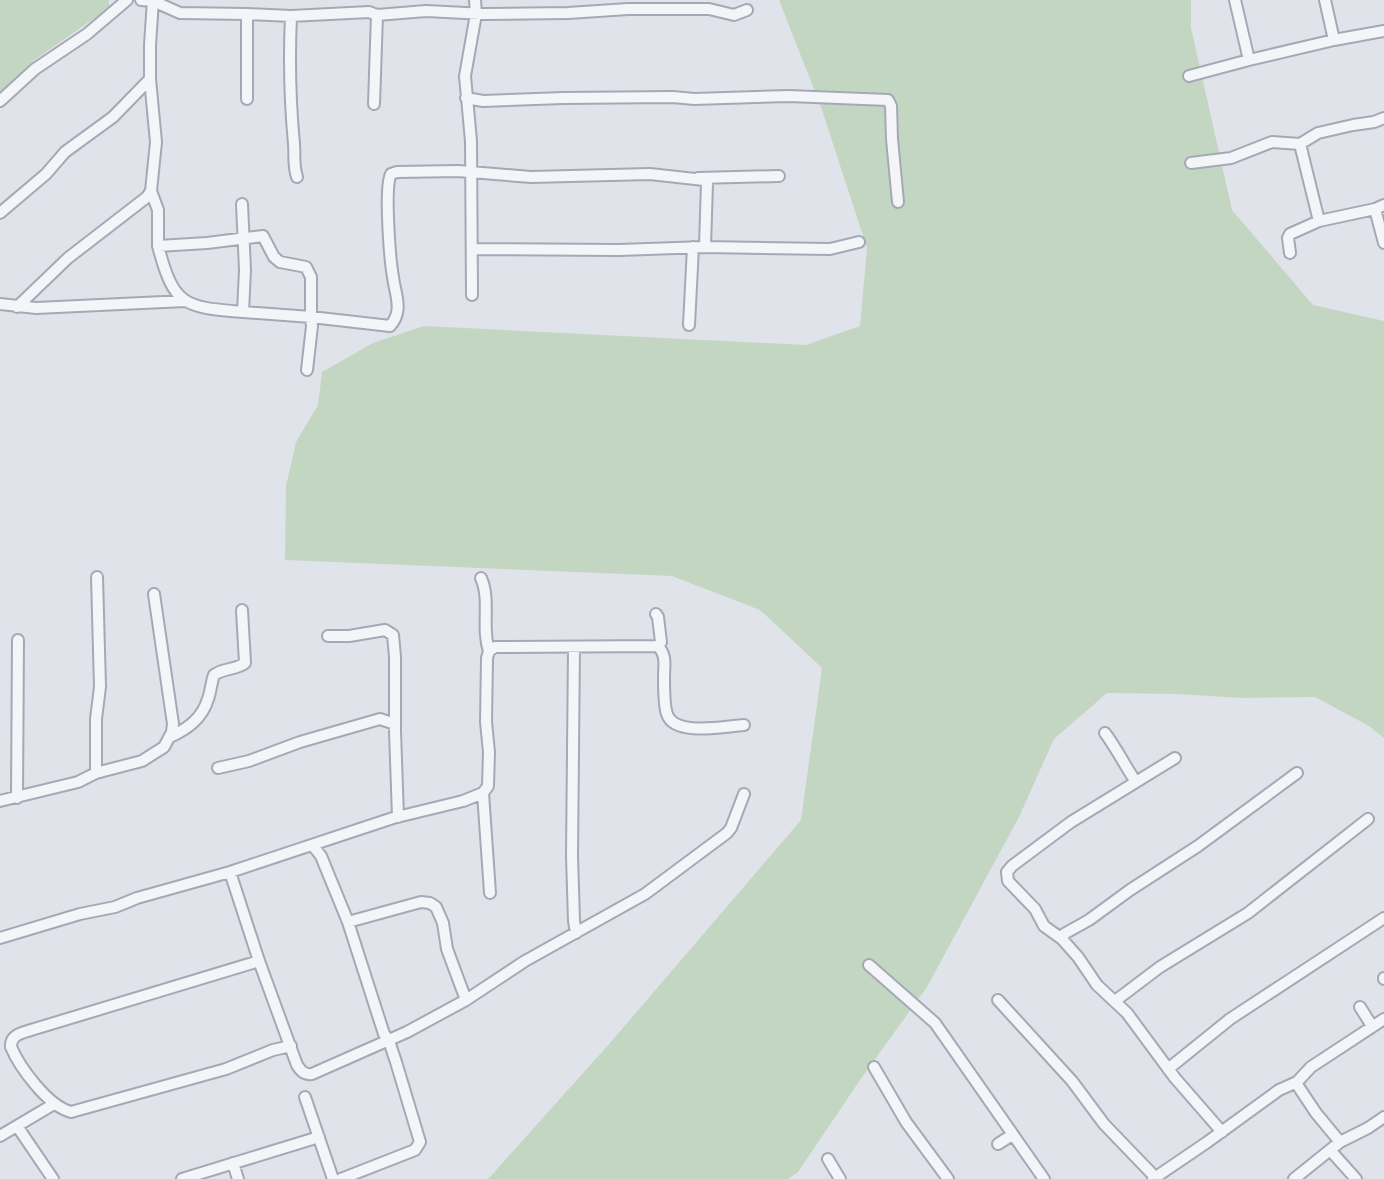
<svg xmlns="http://www.w3.org/2000/svg" width="1384" height="1179" viewBox="0 0 1384 1179" font-family="Overpass,sans-serif">
<style>
.green{fill:#c3d6c1}
.lines{fill:none;stroke-linecap:round;stroke-linejoin:round}
.minor-casing{stroke:#a5a9b6;stroke-width:14}
.minor{stroke:#f4f5f9;stroke-width:10}
</style>
<rect width="100%" height="100%" fill="#e1e3eb"/>
<path class="green" d="M0,0H109V8L33,61L0,94Z
M779,0H1191V28L1232,210L1313,305L1384,321V738L1369,726L1315,697L1242,698L1177,694L1107,693L1054,739L1019,817L927,987L860,1080L798,1172L788,1179H488L610,1043L801,820L822,668L760,610L672,576L285,560L286,486L296,442L318,405L322,372L373,343L424,326L806,345L860,326L867,248L821,107Z"/>
<g class="lines">
<defs>
<path id="minor" d="M141,0L153,1L180,13L247,14V99
M153,0L150,45V79L156,142L151,191L158,210V246L207,243L263,236L274,257L280,262L306,267L311,277V317L390,326C404,311 395,294 393,277C390,260 384,187 391,174L397,172L458,171L531,177L650,174L704,180L707,183L705,247
M1235,0L1249,60L1334,40L1384,31
M1325,0L1334,40
M247,14L291,16C289,59 290,102 294,144C295,156 293,165 297,177
M377,15L426,11L485,14L568,13L628,9H709L734,15L747,10
M291,16L369,12L377,15L374,104
M1189,76L1249,60
M466,98L483,101L563,98L673,97L694,99L789,96L888,100L891,106L892,139L898,202
M0,101L35,69L87,34L127,0
M1300,144L1319,221
M1191,163L1231,158L1272,142L1300,144L1318,133L1353,125L1374,122L1384,118
M698,178L779,176
M1384,205L1375,209L1384,243
M0,213L46,174L65,152L113,117L150,79
M158,246C174,306 183,307 243,312L245,270L242,204
M472,249L619,250L705,247L830,249L859,242
M1290,253L1288,238L1290,234L1319,221L1375,209
M472,295L471,141L465,76L476,14L475,0
M0,304L36,308L185,301
M17,307L68,258L147,197L151,191
M243,312L311,317L312,326L307,370
M689,325L693,247
M481,578C491,600 481,628 489,651
M328,636H349L385,630L393,635L395,657V731L398,817
M658,646C667,656 664,665 664,677C664,686 664,706 667,714C674,737 726,726 744,725
M574,648L572,856L574,921L576,933
M1105,733C1117,749 1125,766 1136,782
M170,737C187,729 202,719 208,699C211,691 211,683 214,675C223,668 236,670 245,663L242,610
M1175,758L1071,822L1012,866L1007,872L1008,881L1035,909L1044,926L1062,939L1078,957L1097,985L1127,1013L1175,1078L1222,1132
M218,768L249,761L300,742L380,719L395,724
M96,773V719L100,687L97,577
M483,793L490,893
M17,798L18,640
M0,801L78,782L96,773L142,761L164,747L172,732L173,724L154,594
M313,846L321,856L348,922L384,1034L389,1041L396,1062L420,1142L415,1150L341,1179
M230,872L259,961L297,1065C301,1071 304,1075 312,1074L407,1032L466,1000L525,961L645,894L727,833L731,828L744,794
M348,922L421,902L430,903L436,907L443,923L447,949L466,1000
M0,938L80,914L115,907L137,898L230,872L393,818L463,801L483,793L488,786L489,752L486,722L487,658L489,651L495,647L658,646L661,642L658,617L656,614
M1062,939L1064,934L1089,920L1130,890L1198,846L1297,773
M259,961L31,1030C22,1033 10,1035 11,1047C20,1068 48,1106 71,1112L226,1069L273,1050L291,1046
M869,965L935,1023L1044,1179
M1384,978V979
M998,1000L1072,1081L1104,1124L1155,1177
M1115,1001L1160,967L1248,913L1368,819
M1360,1007L1372,1026
M874,1067L906,1122L948,1179
M1168,1069L1230,1019L1384,918
M1296,1083L1316,1113L1340,1142
M305,1097L333,1179
M17,1126L53,1179
M0,1136L54,1104
M998,1144L1012,1135
M1330,1150L1356,1179
M828,1159L840,1179
M233,1163L238,1179
M182,1179L319,1137
M1153,1179L1206,1143L1279,1090L1297,1082L1311,1067L1384,1019
M1294,1179L1340,1142L1368,1128L1384,1117"/>
</defs>
<use href="#minor" class="minor-casing"/>
<use href="#minor" class="minor"/>
</g>
</svg>
